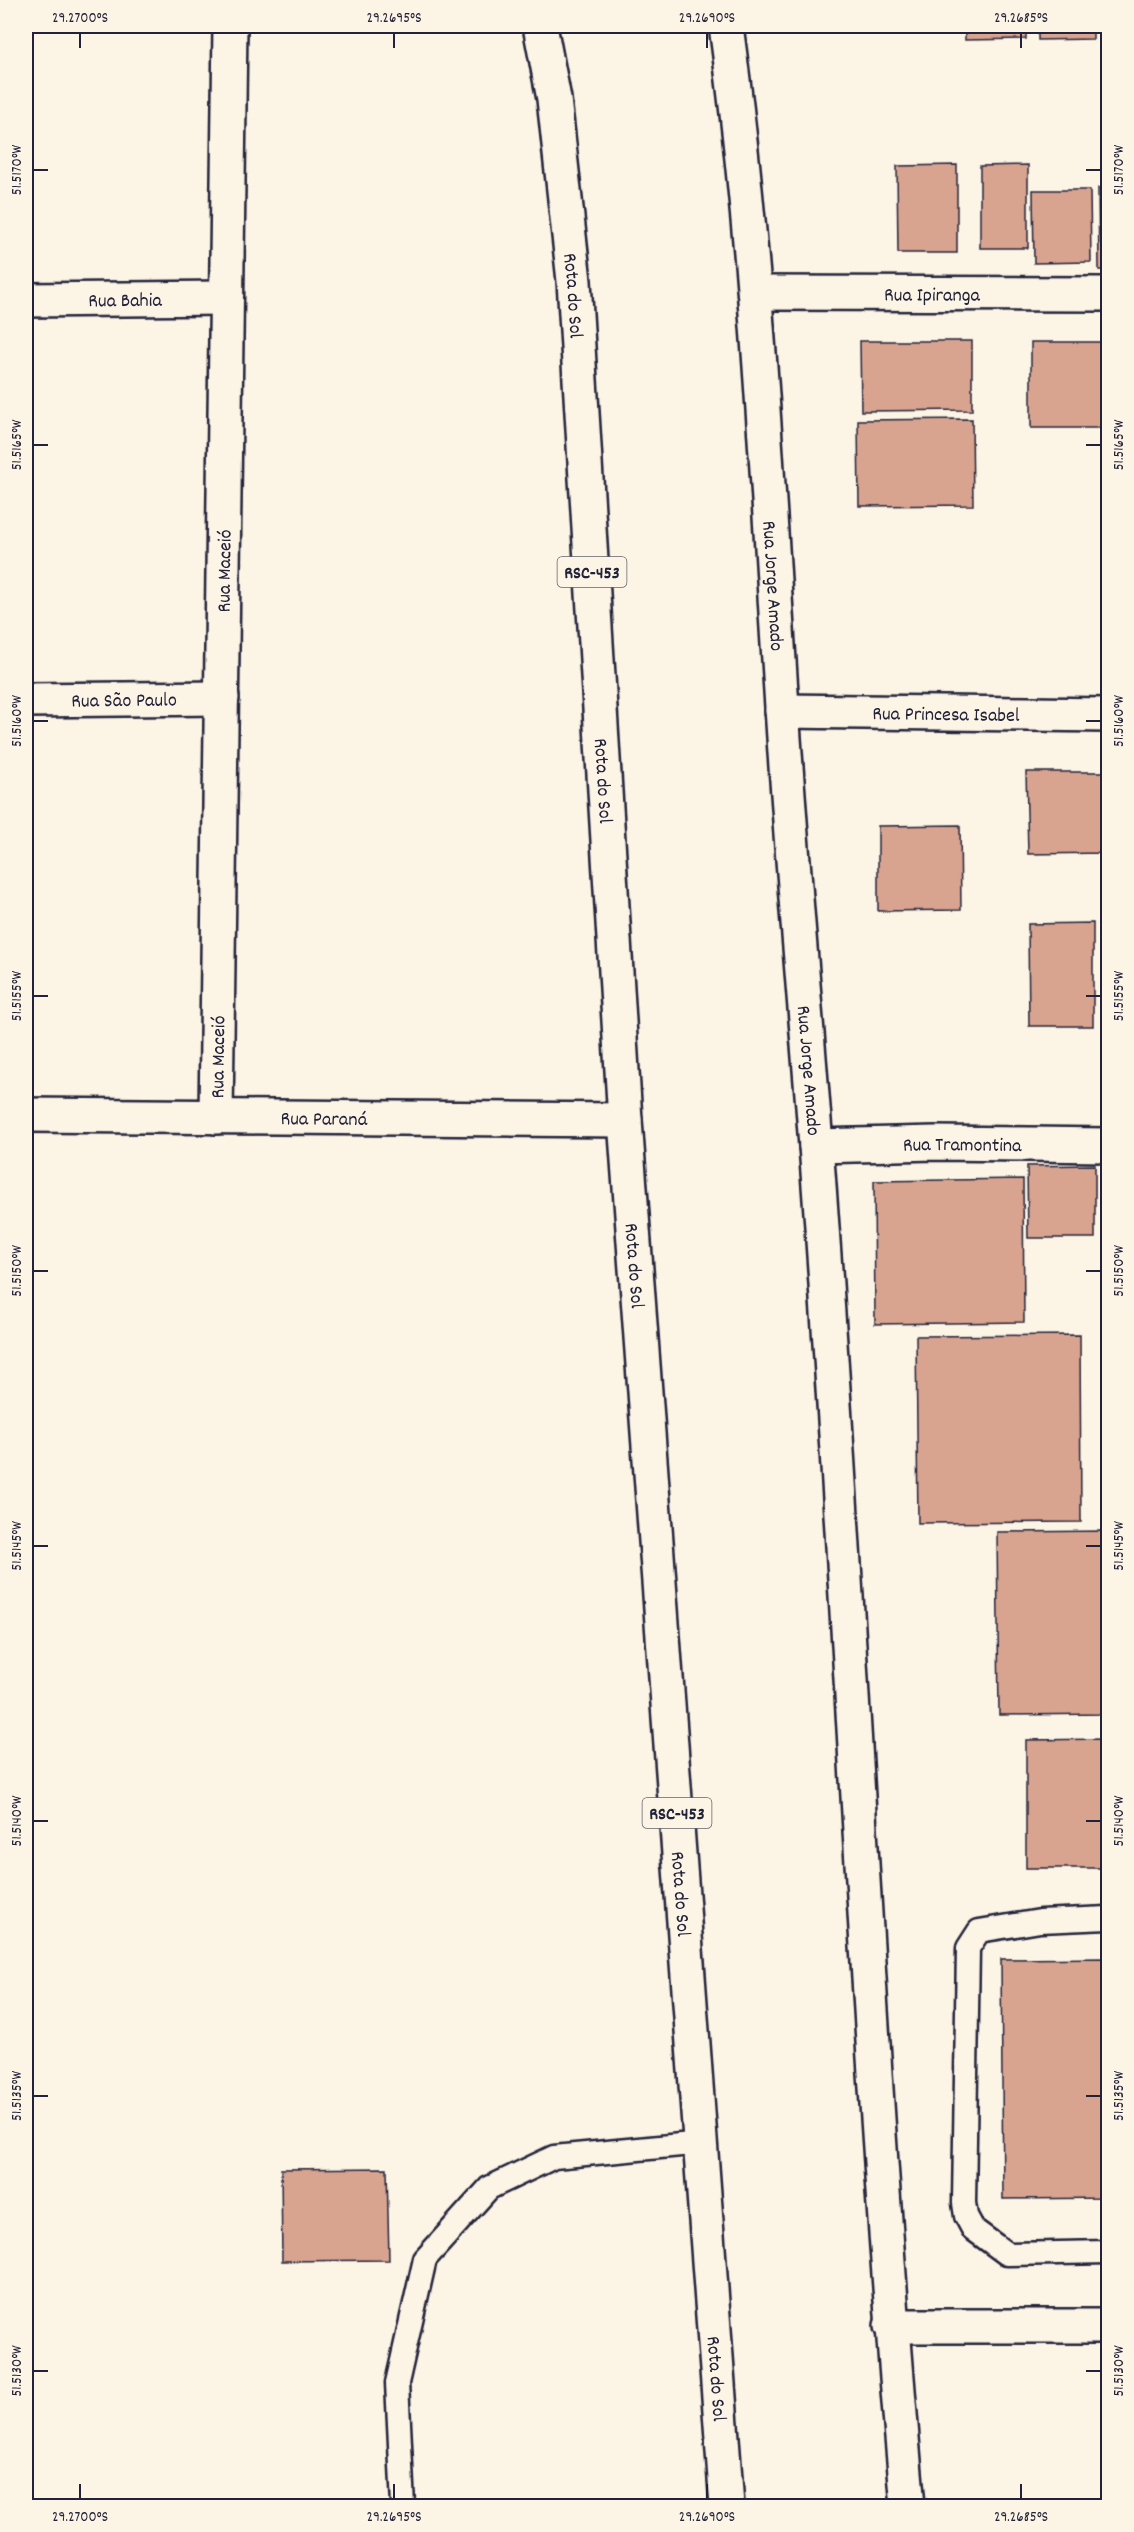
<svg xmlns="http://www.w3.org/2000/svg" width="1134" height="2532" viewBox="0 0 1134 2532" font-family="Dekko,sans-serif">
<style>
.building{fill:#d9a48f;stroke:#22223b;stroke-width:1.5}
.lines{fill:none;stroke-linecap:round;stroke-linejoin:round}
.service-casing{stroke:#22223b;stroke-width:27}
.minor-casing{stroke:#22223b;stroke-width:38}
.tertiary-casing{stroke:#22223b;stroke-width:38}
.trunk-casing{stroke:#22223b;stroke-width:38}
.service{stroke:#fcf5e5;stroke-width:22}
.minor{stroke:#fcf5e5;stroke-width:33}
.tertiary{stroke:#fcf5e5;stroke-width:33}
.trunk{stroke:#fcf5e5;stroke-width:33}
.ticks{fill:none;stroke:#22223b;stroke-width:2}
.labels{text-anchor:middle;stroke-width:6;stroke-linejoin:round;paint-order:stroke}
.shield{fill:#fcf5e5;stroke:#63616e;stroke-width:1.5}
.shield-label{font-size:18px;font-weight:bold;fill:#22223b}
.street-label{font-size:20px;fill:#22223b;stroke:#fcf5e5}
.neatline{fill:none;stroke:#22223b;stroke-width:2}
.ticks-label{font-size:15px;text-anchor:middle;fill:#22223b}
</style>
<rect width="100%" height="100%" fill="#fcf5e5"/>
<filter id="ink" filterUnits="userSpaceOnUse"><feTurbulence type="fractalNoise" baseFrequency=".0167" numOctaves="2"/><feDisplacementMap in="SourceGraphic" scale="12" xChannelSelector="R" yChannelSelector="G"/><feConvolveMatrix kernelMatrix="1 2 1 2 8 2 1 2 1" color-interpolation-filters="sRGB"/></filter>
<g filter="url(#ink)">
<path class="building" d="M965,26H1026V39L965,40Z
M1038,26H1093V39L1038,40Z
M1104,38H1108V92H1104Z
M1107,111H1108V161H1107Z
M957,165V253H898L897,166Z
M1028,165V248H980V166Z
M1098,188H1108V270H1099Z
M1033,190H1090L1091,262L1034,263Z
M860,341H972V410L861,411Z
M1031,342H1108V428H1031Z
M972,419L973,505L859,506L858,420Z
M1026,772H1106L1107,853L1028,854Z
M1106,772H1108V860H1107Z
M960,825L961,910L878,911V826Z
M1093,923V1026H1029L1028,924Z
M1104,1006H1108V1067H1104Z
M1095,1165V1238H1028L1027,1166Z
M1023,1179L1024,1322L875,1324L874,1181Z
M1080,1335L1081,1522L918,1523L916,1336Z
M1108,1531V1714L999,1715L997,1532Z
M1108,1739V1868H1026V1740Z
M1108,1958V2198L1003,2199L1001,1959Z
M387,2168L389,2260L282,2261L281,2169Z"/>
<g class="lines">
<defs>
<path id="service" d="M1108,1918L1040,1921L979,1931L968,1948L964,2203L966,2216L973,2229L1007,2254L1108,2252
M403,2506L397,2383L425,2259L489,2188L554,2157L702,2143"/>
<g id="minor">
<path id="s1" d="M756,293L1108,294"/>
<path id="s2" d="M26,300L225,298"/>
<path id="s3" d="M26,700L222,698"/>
<path id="s4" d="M782,711L1108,715"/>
<path id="s5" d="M26,1115L625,1120"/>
<path id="s6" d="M216,1117L230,26"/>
<path d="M816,1146C851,1599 867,2054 908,2506"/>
<path d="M891,2326H1108"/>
</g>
<g id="tertiary">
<path id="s7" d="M726,26C757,252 767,479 782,707C791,853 805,1000 816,1146L935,1143L1108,1145"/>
</g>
<g id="trunk">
<path id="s8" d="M540,26L554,99L574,281L625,1120L727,2506"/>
</g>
</defs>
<use href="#service" class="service-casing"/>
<use href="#minor" class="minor-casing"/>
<use href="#tertiary" class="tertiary-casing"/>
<use href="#trunk" class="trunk-casing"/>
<use href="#service" class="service"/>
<use href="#minor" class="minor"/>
<use href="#tertiary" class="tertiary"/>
<use href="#trunk" class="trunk"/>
</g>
</g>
<path class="ticks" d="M80,33V48M394,33V48M707,33V48M1021,33V48M33,170H48M1086,170H1101M33,445H48M1086,445H1101M33,721H48M1086,721H1101M33,996H48M1086,996H1101M33,1271H48M1086,1271H1101M33,1546H48M1086,1546H1101M33,1821H48M1086,1821H1101M33,2096H48M1086,2096H1101M33,2371H48M1086,2371H1101M80,2484V2499M394,2484V2499M707,2484V2499M1021,2484V2499"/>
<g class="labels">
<g class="shield">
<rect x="557.5" y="557" width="69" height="30" rx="4.5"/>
<rect x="642.5" y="1798" width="69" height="30" rx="4.5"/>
</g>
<g class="shield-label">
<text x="592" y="578">RSC-453</text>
<text x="677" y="1819">RSC-453</text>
</g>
<g class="street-label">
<text dy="7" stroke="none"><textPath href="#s1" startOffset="176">Rua Ipiranga</textPath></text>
<text dy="7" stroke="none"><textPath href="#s8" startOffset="272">Rota do Sol</textPath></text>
<text dy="7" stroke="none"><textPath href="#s2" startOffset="99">Rua Bahia</textPath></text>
<text dy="7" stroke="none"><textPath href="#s6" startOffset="546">Rua Maceió</textPath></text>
<text dy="7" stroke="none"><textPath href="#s7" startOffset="562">Rua Jorge Amado</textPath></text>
<text dy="7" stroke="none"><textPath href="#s3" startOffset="98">Rua São Paulo</textPath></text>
<text dy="7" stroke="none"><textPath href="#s4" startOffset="164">Rua Princesa Isabel</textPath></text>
<text dy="7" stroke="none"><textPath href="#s8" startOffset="758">Rota do Sol</textPath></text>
<text dy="7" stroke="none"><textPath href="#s6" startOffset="60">Rua Maceió</textPath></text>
<text dy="7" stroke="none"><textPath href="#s7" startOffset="1048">Rua Jorge Amado</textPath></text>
<text dy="7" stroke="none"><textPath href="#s5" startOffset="298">Rua Paraná</textPath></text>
<text dy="7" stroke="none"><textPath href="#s7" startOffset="1270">Rua Tramontina</textPath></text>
<text dy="7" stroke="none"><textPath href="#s8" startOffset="1244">Rota do Sol</textPath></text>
<text dy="7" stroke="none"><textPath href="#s8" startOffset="1874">Rota do Sol</textPath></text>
<text dy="7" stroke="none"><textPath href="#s8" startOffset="2360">Rota do Sol</textPath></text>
</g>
</g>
<rect width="1134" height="2532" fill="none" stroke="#fcf5e5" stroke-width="66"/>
<rect x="33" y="33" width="1068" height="2466" class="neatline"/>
<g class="ticks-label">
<text x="80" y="22">29.2700°S</text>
<text x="394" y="22">29.2695°S</text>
<text x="707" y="22">29.2690°S</text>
<text x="1021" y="22">29.2685°S</text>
<text transform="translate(1118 170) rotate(-90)" y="5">51.5170°W</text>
<text transform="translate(16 170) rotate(-90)" y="5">51.5170°W</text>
<text transform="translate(1118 445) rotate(-90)" y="5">51.5165°W</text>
<text transform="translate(16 445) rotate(-90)" y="5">51.5165°W</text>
<text transform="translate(16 721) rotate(-90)" y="5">51.5160°W</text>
<text transform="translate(1118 721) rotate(-90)" y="5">51.5160°W</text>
<text transform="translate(1118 996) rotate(-90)" y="5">51.5155°W</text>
<text transform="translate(16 996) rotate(-90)" y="5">51.5155°W</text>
<text transform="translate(1118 1271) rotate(-90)" y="5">51.5150°W</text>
<text transform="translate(16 1271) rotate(-90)" y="5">51.5150°W</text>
<text transform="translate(16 1546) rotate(-90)" y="5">51.5145°W</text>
<text transform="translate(1118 1546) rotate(-90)" y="5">51.5145°W</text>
<text transform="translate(1118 1821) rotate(-90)" y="5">51.5140°W</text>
<text transform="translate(16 1821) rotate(-90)" y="5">51.5140°W</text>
<text transform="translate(1118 2096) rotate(-90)" y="5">51.5135°W</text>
<text transform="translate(16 2096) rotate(-90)" y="5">51.5135°W</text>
<text transform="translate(1118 2371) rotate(-90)" y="5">51.5130°W</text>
<text transform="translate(16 2371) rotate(-90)" y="5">51.5130°W</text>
<text x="80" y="2521">29.2700°S</text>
<text x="394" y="2521">29.2695°S</text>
<text x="707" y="2521">29.2690°S</text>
<text x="1021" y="2521">29.2685°S</text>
</g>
</svg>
